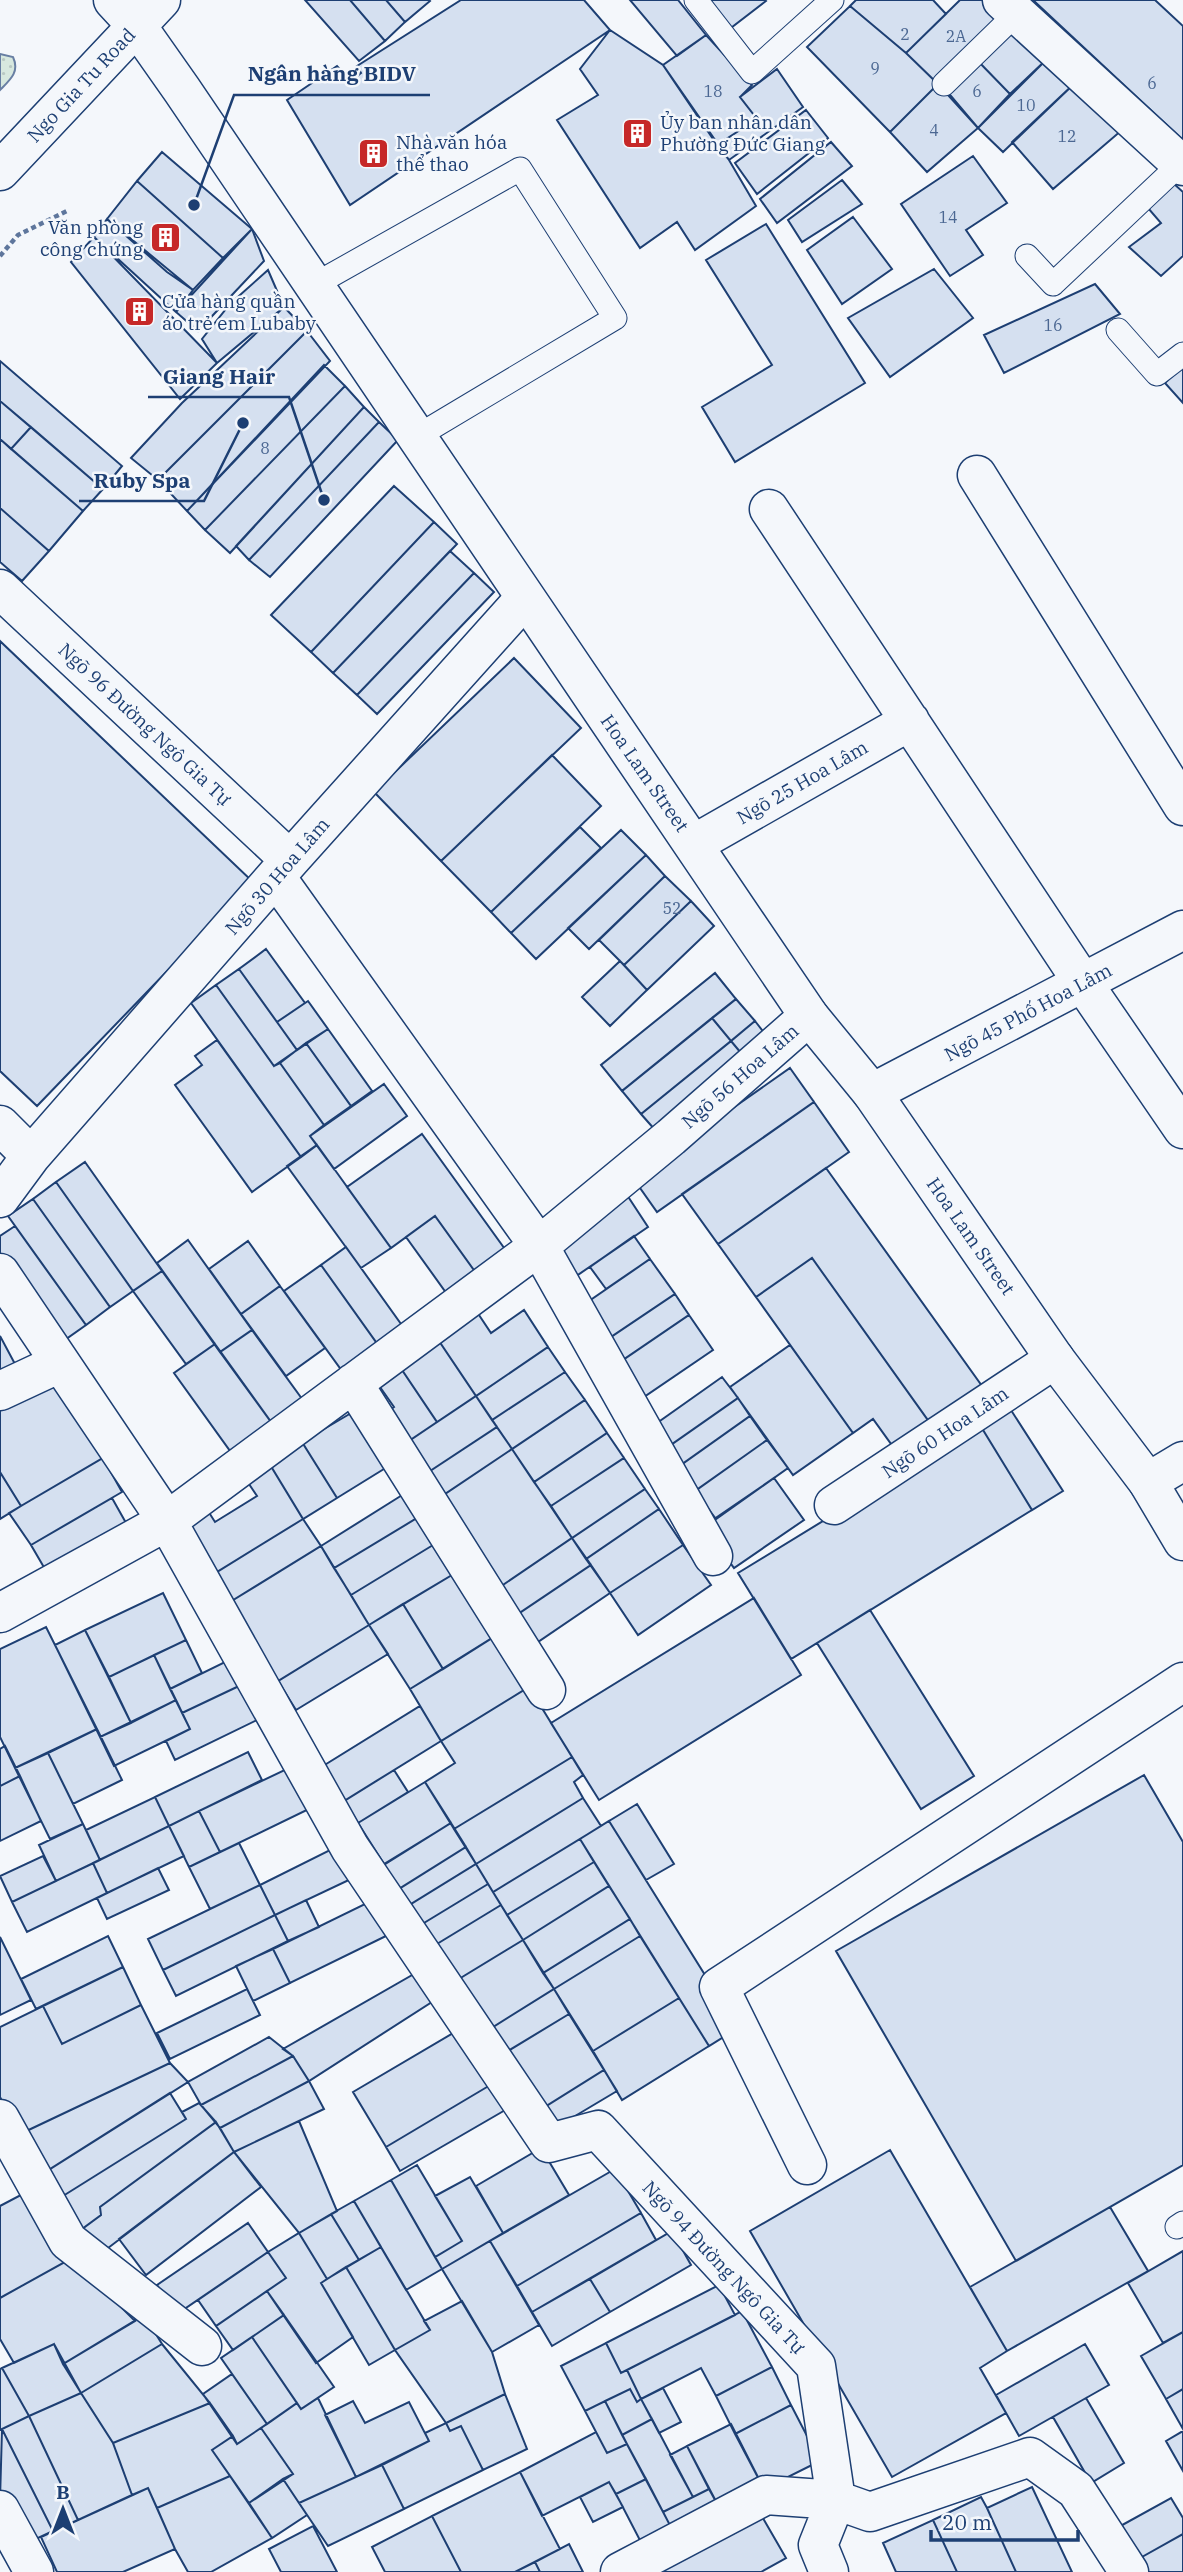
<svg xmlns="http://www.w3.org/2000/svg" width="1183" height="2572" viewBox="0 0 1183 2572" font-family="'IBM Plex Serif',serif">
<style>
.grass{fill:url(#grass-dots);stroke:#687fa3;stroke-width:2}
.building{fill:#d5e0f0;stroke:#1d3f73;stroke-width:2}
.lines{fill:none;stroke-linecap:round;stroke-linejoin:round}
.lane-casing{stroke:#1d3f73;stroke-width:25}
.street-casing{stroke:#1d3f73;stroke-width:41}
.secondary-casing{stroke:#1d3f73;stroke-width:41}
.primary-casing{stroke:#1d3f73;stroke-width:41}
.path{stroke:#5e769c;stroke-width:4.5;stroke-dasharray:5 3.5;stroke-linecap:butt}
.lane{stroke:#f4f7fb;stroke-width:23}
.street{stroke:#f4f7fb;stroke-width:38}
.secondary{stroke:#f4f7fb;stroke-width:38}
.primary{stroke:#f4f7fb;stroke-width:38}
.labels{text-anchor:middle;stroke-width:5;stroke-linejoin:round;paint-order:stroke}
.number-label{font-size:16px;fill:#4b6792}
.street-label{font-size:19px;fill:#1d3f73;stroke:#f4f7fb}
.poi-label{font-size:19px;fill:#1d3f73;stroke:#f4f7fb;text-anchor:start}
.leader{fill:none;stroke:#1d3f73;stroke-width:2.5}
.callout-dot{fill:#1d3f73;stroke:#f4f7fb;stroke-width:2.5}
.callout-label{font-size:21px;text-anchor:middle;font-weight:bold;fill:#1d3f73;stroke:#f4f7fb;stroke-width:5;stroke-linejoin:round;paint-order:stroke}
</style>
<defs>
<pattern id="grass-dots" width="8" height="8" patternUnits="userSpaceOnUse" patternTransform="scale(1.75)"><rect width="8" height="8" fill="#d7e8df"/><path d="M2 2h.1M6 6h.1" fill="none" stroke="#b8c8c3" stroke-width="1.8" stroke-linecap="round"/></pattern>
</defs>
<rect width="100%" height="100%" fill="#f4f7fb"/>
<path class="grass" d="M0,54L13,57C20,72 10,80 0,90Z"/>
<path class="building" d="M305,0H350L385,41L359,61Z
M350,0H386L405,22L385,41Z
M386,0H429L430,1L405,22Z
M461,0H584L610,30L350,205L287,100L337,66L351,81L361,73L357,66Z
M630,0H678L706,35L677,56Z
M701,0H765L766,1L723,34Z
M856,0H933L946,14L906,53L850,6Z
M960,0H984L1006,19L938,84L906,53Z
M1033,0H1155L1183,26V140Z
M850,6L906,53L938,84L890,132L807,47Z
M1012,24L1048,58L1010,94L976,59Z
M610,30L663,65L729,160L756,206L695,250L677,222L640,248L557,120L598,95L580,69Z
M706,35L752,85L740,97L757,119L717,145L663,65Z
M1048,58L1076,82L1003,152L978,128Z
M976,59L1010,94L978,128L945,89Z
M777,69L803,107L729,160L717,145L757,119L740,97Z
M1076,82L1122,130L1053,189L1012,142Z
M938,84L978,128L927,172L890,132Z
M806,110L828,138L757,194L735,163Z
M831,142L852,166L777,223L760,199Z
M162,152L252,229L223,258L137,181Z
M973,156L1007,203L966,230L983,255L950,276L901,204Z
M842,180L862,204L802,242L788,220Z
M137,181L223,258L193,290L107,219Z
M1173,183L1183,192V256L1161,276L1129,247L1161,223L1148,208Z
M853,217L892,269L842,304L807,250Z
M107,219L167,272L193,290L176,312L94,237Z
M766,224L865,383L735,462L702,407L772,365L706,260Z
M252,229L264,261L198,331L176,312Z
M94,237L217,363L180,399L71,262Z
M934,269L973,318L890,377L848,318Z
M268,270L284,307L217,363L202,339L230,304Z
M1095,284L1120,314L1004,373L984,335Z
M284,307L307,331L158,480L131,458L182,403Z
M307,331L330,361L187,511L158,480Z
M0,361L122,466L103,489L0,401Z
M324,365L345,386L205,530L187,511Z
M1183,365V403L1165,383Z
M345,386L364,407L230,553L205,530Z
M0,401L31,427L11,449L0,439Z
M364,407L379,422L249,560L236,546Z
M379,422L398,440L270,577L249,560Z
M31,427L103,489L83,511L11,449Z
M0,439L83,511L49,551L0,508Z
M394,486L434,522L311,652L271,615Z
M0,508L49,551L22,581L0,562Z
M434,522L457,544L333,673L311,652Z
M450,551L474,573L357,695L333,673Z
M474,573L494,592L377,714L357,695Z
M0,641L253,882L37,1106L0,1071Z
M514,658L581,728L441,861L374,792Z
M552,755L601,806L491,912L441,861Z
M580,827L601,848L511,933L491,912Z
M621,830L646,855L536,959L511,933Z
M646,855L665,876L589,949L568,928Z
M665,876L691,901L624,965L599,940Z
M691,901L714,926L647,990L624,965Z
M266,949L305,1003L277,1022L239,969Z
M620,961L647,990L610,1026L582,997Z
M239,969L297,1050L274,1066L216,985Z
M715,973L736,999L622,1091L601,1065Z
M216,985L274,1066L280,1063L324,1125L310,1136L317,1145L301,1157L191,1003Z
M736,999L755,1021L731,1041L712,1018Z
M308,1001L328,1029L297,1050L277,1022Z
M712,1018L731,1041L641,1114L622,1091Z
M755,1021L769,1039L746,1059L731,1041Z
M328,1029L372,1091L351,1106L306,1043Z
M217,1040L301,1157L252,1192L175,1085L202,1065L195,1056Z
M731,1041L746,1059L656,1131L641,1114Z
M306,1043L351,1106L324,1125L280,1063Z
M790,1068L814,1102L657,1212L633,1178Z
M384,1084L407,1116L334,1169L310,1136Z
M814,1102L849,1152L718,1244L682,1194Z
M422,1134L507,1252L476,1273L435,1216L391,1248L347,1187Z
M317,1145L391,1248L361,1268L287,1166Z
M85,1162L162,1271L133,1291L56,1182Z
M826,1168L982,1386L930,1423L812,1258L756,1297L718,1244Z
M56,1182L133,1291L110,1307L33,1199Z
M627,1195L648,1227L569,1281L547,1249Z
M33,1199L110,1307L86,1325L8,1216Z
M435,1216L476,1273L447,1294L406,1237Z
M15,1226L86,1325L59,1344L0,1261V1236Z
M634,1236L650,1259L606,1289L590,1267Z
M188,1240L252,1330L220,1352L157,1263Z
M248,1241L280,1286L241,1314L209,1269Z
M346,1247L406,1331L381,1349L321,1265Z
M812,1258L930,1423L894,1448L873,1419L853,1433L756,1297Z
M650,1259L675,1294L599,1345L576,1310Z
M321,1265L381,1349L345,1375L284,1291Z
M162,1271L215,1344L186,1364L133,1291Z
M280,1286L325,1348L286,1376L241,1314Z
M675,1294L689,1315L614,1366L599,1345Z
M475,1309L491,1333L524,1310L548,1347L476,1396L435,1335Z
M689,1315L713,1350L638,1401L614,1366Z
M252,1330L305,1403L274,1426L220,1352Z
M435,1335L476,1396L437,1422L396,1361Z
M0,1336L15,1364L0,1371Z
M215,1344L274,1426L233,1455L174,1373Z
M790,1345L853,1433L793,1475L730,1387Z
M548,1347L565,1372L492,1420L476,1396Z
M396,1361L437,1422L397,1449L377,1419L394,1407L373,1377Z
M565,1372L585,1400L512,1449L492,1420Z
M47,1374L103,1458L21,1506L0,1472V1395Z
M722,1377L738,1398L665,1449L650,1428Z
M476,1396L497,1427L418,1479L397,1449Z
M738,1398L750,1416L678,1467L665,1449Z
M585,1400L607,1433L534,1482L512,1449Z
M1009,1407L1063,1491L1032,1510L980,1425Z
M358,1409L392,1464L337,1498L302,1442Z
M750,1416L767,1440L695,1491L678,1467Z
M980,1425L1032,1510L791,1659L738,1573Z
M497,1427L512,1449L433,1502L418,1479Z
M607,1433L624,1458L551,1506L534,1482Z
M767,1440L788,1468L716,1519L695,1491Z
M302,1442L337,1498L303,1519L269,1463Z
M512,1449L572,1538L494,1591L433,1502Z
M103,1458L122,1492L31,1545L9,1513Z
M624,1458L645,1489L572,1538L551,1506Z
M269,1463L303,1519L212,1575L177,1518L203,1503L215,1522L257,1496L245,1478Z
M0,1472L21,1506L0,1519Z
M774,1478L804,1520L734,1568L704,1526Z
M645,1489L659,1509L586,1559L572,1538Z
M407,1492L422,1515L334,1568L321,1546Z
M112,1498L130,1530L49,1576L31,1545Z
M659,1509L683,1545L610,1593L586,1559Z
M422,1515L438,1542L351,1595L334,1568Z
M303,1519L321,1546L230,1602L212,1575Z
M572,1538L591,1565L512,1618L494,1591Z
M438,1542L457,1572L369,1625L351,1595Z
M683,1545L711,1585L638,1635L610,1593Z
M321,1546L369,1625L278,1681L230,1602Z
M591,1565L610,1593L532,1646L512,1618Z
M457,1572L497,1635L443,1669L403,1604Z
M163,1593L186,1640L109,1677L85,1630Z
M754,1598L801,1675L599,1800L551,1723Z
M403,1604L443,1669L410,1689L369,1625Z
M870,1610L974,1776L921,1809L817,1643Z
M369,1625L388,1654L296,1710L278,1681Z
M46,1627L97,1729L15,1768L0,1737V1649Z
M85,1630L131,1723L100,1737L55,1645Z
M497,1635L529,1687L441,1741L410,1689Z
M186,1640L202,1673L170,1689L154,1655Z
M154,1655L176,1700L131,1723L109,1677Z
M227,1661L239,1686L182,1713L170,1689Z
M239,1686L257,1720L175,1760L166,1741L190,1729L182,1713Z
M529,1687L572,1757L454,1829L425,1782L455,1763L441,1741Z
M176,1700L190,1729L114,1766L100,1737Z
M420,1706L441,1741L344,1801L323,1766Z
M97,1729L122,1780L73,1804L48,1753Z
M5,1746L20,1776L0,1786V1749Z
M248,1752L262,1780L169,1826L155,1797Z
M48,1753L83,1824L50,1839L15,1768Z
M572,1757L583,1775L574,1782L583,1798L476,1864L454,1829Z
M293,1766L313,1807L220,1852L199,1811Z
M394,1770L408,1792L358,1823L344,1801Z
M1144,1775L1183,1842V2165L1016,2261L836,1951Z
M20,1776L41,1821L0,1841V1786Z
M425,1782L451,1823L384,1864L358,1823Z
M155,1797L169,1826L100,1860L86,1830Z
M583,1798L601,1826L493,1892L476,1864Z
M637,1804L674,1864L646,1880L609,1821Z
M199,1811L220,1852L189,1867L169,1826Z
M609,1821L738,2028L709,2046L580,1839Z
M451,1823L466,1847L386,1897L371,1873Z
M83,1824L100,1860L56,1881L39,1845Z
M169,1826L184,1856L107,1893L93,1863Z
M580,1839L594,1862L507,1915L493,1892Z
M239,1843L260,1885L210,1909L189,1867Z
M336,1847L351,1879L275,1915L260,1885Z
M466,1847L476,1864L406,1907L397,1890Z
M43,1856L56,1881L12,1902L0,1876Z
M594,1862L609,1886L523,1940L507,1915Z
M93,1863L107,1893L27,1932L12,1902Z
M476,1864L488,1884L419,1926L406,1907Z
M158,1868L169,1890L107,1919L97,1898Z
M488,1884L501,1905L432,1947L419,1926Z
M260,1885L275,1915L163,1970L148,1939Z
M609,1886L630,1919L543,1973L523,1940Z
M306,1900L319,1927L288,1941L275,1915Z
M369,1902L386,1936L290,1983L273,1949Z
M501,1905L523,1940L454,1982L432,1947Z
M275,1915L288,1941L176,1996L163,1970Z
M630,1919L640,1936L554,1989L543,1973Z
M108,1936L123,1967L36,2009L21,1979Z
M640,1936L679,1998L593,2051L554,1989Z
M0,1937L31,2000L0,2015Z
M523,1940L554,1989L485,2032L454,1982Z
M273,1949L290,1983L253,2001L236,1966Z
M123,1967L141,2005L62,2044L43,2006Z
M414,1974L435,2000L309,2081L293,2056L283,2049Z
M247,1989L260,2015L170,2059L157,2033Z
M554,1989L569,2014L508,2051L485,2032Z
M679,1998L709,2046L622,2100L593,2051Z
M141,2005L170,2063L18,2135L0,2097V2027L43,2006L62,2044Z
M569,2014L604,2070L543,2108L508,2051Z
M460,2029L492,2084L386,2147L353,2092Z
M269,2037L293,2056L201,2105L188,2082Z
M293,2056L309,2081L220,2128L201,2105Z
M170,2063L188,2082L39,2176L18,2135Z
M604,2070L617,2091L555,2128L543,2108Z
M309,2081L324,2109L234,2152L220,2128Z
M492,2084L507,2109L400,2171L386,2147Z
M170,2093L186,2119L55,2201L39,2176Z
M199,2103L216,2122L100,2207L101,2215L74,2235L55,2201L186,2119L182,2112Z
M299,2121L337,2211L299,2233L234,2152Z
M216,2122L234,2152L95,2258L74,2235L101,2215L100,2207Z
M541,2148L569,2195L503,2233L476,2186Z
M890,2150L1007,2351L980,2368L1006,2413L892,2477L750,2231Z
M234,2152L261,2187L146,2275L119,2239Z
M417,2165L462,2241L435,2257L391,2180Z
M615,2169L641,2213L517,2286L490,2241Z
M470,2177L503,2233L442,2269L435,2257L462,2241L435,2196Z
M391,2180L442,2269L406,2290L354,2201Z
M34,2188L72,2258L0,2298V2206Z
M354,2201L381,2247L359,2260L331,2214Z
M1110,2207L1148,2271L1007,2351L970,2287Z
M641,2213L656,2240L532,2312L517,2286Z
M331,2214L359,2260L327,2279L299,2233Z
M248,2223L268,2252L177,2314L157,2285Z
M672,2231L691,2265L610,2312L590,2279Z
M299,2233L327,2279L321,2283L353,2337L316,2363L267,2291L286,2278L268,2252Z
M490,2241L539,2325L492,2352L442,2269Z
M381,2247L430,2330L395,2350L346,2267Z
M1183,2251V2332L1163,2343L1128,2283Z
M268,2252L286,2278L216,2326L198,2300Z
M72,2258L135,2321L63,2364L54,2344L14,2363L0,2339V2298Z
M346,2267L395,2350L369,2365L321,2283Z
M590,2279L610,2312L552,2346L532,2312Z
M719,2285L735,2315L621,2373L606,2343Z
M267,2291L284,2315L233,2350L216,2326Z
M462,2301L492,2352L505,2394L446,2423L395,2350L430,2330L424,2321Z
M742,2311L772,2367L716,2396L701,2368L641,2399L627,2370Z
M144,2315L162,2344L81,2393L63,2364Z
M284,2315L334,2387L301,2409L252,2337Z
M1183,2332V2389L1166,2399L1141,2356Z
M252,2337L297,2403L267,2424L221,2358Z
M606,2343L621,2373L627,2370L641,2399L637,2402L630,2389L585,2411L561,2366Z
M54,2344L81,2393L29,2416L2,2368Z
M162,2344L210,2403L113,2443L81,2393Z
M1085,2344L1109,2385L1019,2436L996,2395Z
M772,2367L791,2405L735,2434L716,2396Z
M2,2368L29,2416L0,2430V2369Z
M232,2374L267,2424L237,2444L203,2394Z
M663,2388L681,2422L659,2433L641,2399Z
M630,2389L637,2402L641,2399L652,2419L622,2435L605,2401Z
M1183,2389V2429L1166,2399Z
M81,2393L113,2443L132,2495L78,2520L29,2416Z
M505,2394L527,2449L483,2470L461,2426L450,2431L446,2423Z
M318,2398L356,2477L299,2503L283,2479L293,2474L261,2428L297,2403L301,2409Z
M1086,2398L1124,2463L1091,2483L1053,2417Z
M353,2401L365,2423L409,2402L429,2441L356,2477L325,2415Z
M605,2401L627,2444L607,2453L585,2411Z
M210,2403L233,2436L212,2450L230,2476L157,2508L148,2488L132,2495L113,2443Z
M791,2405L820,2461L764,2489L735,2434Z
M29,2416L78,2520L53,2531L2,2429Z
M652,2419L693,2497L663,2512L622,2435Z
M446,2423L450,2431L461,2426L483,2470L404,2509L382,2465L429,2441L425,2433Z
M731,2424L763,2487L720,2509L687,2446Z
M261,2428L293,2474L249,2503L212,2450L233,2436L237,2444Z
M2,2429L53,2531L25,2544L0,2500Z
M1183,2431V2471L1166,2441Z
M596,2432L607,2453L627,2444L646,2479L616,2494L609,2482L542,2516L520,2472Z
M687,2446L709,2489L693,2497L670,2455Z
M382,2465L404,2509L328,2546L299,2503Z
M520,2472L560,2549L515,2572H461L432,2516Z
M230,2476L272,2538L211,2572H188L175,2549L157,2508Z
M283,2479L307,2515L272,2538L249,2503Z
M646,2479L674,2533L644,2548L616,2494Z
M609,2482L623,2507L593,2522L580,2497Z
M1032,2487L1072,2572H1016L987,2508Z
M148,2488L175,2549L123,2572H57L41,2537Z
M709,2489L720,2509L674,2533L663,2512Z
M981,2497L987,2508L1016,2572H957L933,2520Z
M1171,2498L1183,2518V2534L1133,2562L1115,2529Z
M760,2513L786,2558L761,2572H660Z
M432,2516L461,2572H385L372,2547Z
M933,2520L957,2572H896L883,2543Z
M313,2526L337,2572H281L269,2549Z
M1183,2534V2572H1139L1133,2562Z
M569,2544L583,2572H540L535,2562Z
M535,2562L540,2572H515Z"/>
<g class="lines">
<defs>
<path id="lane" d="M696,0L752,72L832,0
M944,84L1017,13
M1027,256L1053,284L1180,164
M314,285L520,169L615,318L416,437
M1118,330L1157,374L1183,354
M1177,2227L1183,2223"/>
<path id="street" d="M1002,0L1183,166
M977,475L1183,806
M769,509L1083,983L1183,1129
M0,589L290,860
M694,844L910,721
M276,877L539,1246L713,1556
M872,1093L1183,930
M0,1125L31,1156
M0,1198L31,1156L290,860L525,598
M0,1273L167,1521L350,1848L549,2143L598,2130L816,2366L836,2500L870,2512L1030,2457L1076,2490L1129,2572
M353,1383L546,1690
M0,1391L60,1363
M1148,1482L1183,1461
M834,1505L1055,1359
M0,1613L167,1521L539,1246L671,1137L809,1016
M0,2119L68,2241L202,2346
M807,2165L719,1987L1183,1682
M0,2510L34,2572
M620,2572L766,2495L836,2500L818,2545L829,2572"/>
<path id="secondary" d="M113,0L137,26L182,90L809,1016L872,1093L1055,1359L1148,1482L1183,1541"/>
<path id="primary" d="M0,171L161,0"/>
</defs>
<use href="#lane" class="lane-casing"/>
<use href="#street" class="street-casing"/>
<use href="#secondary" class="secondary-casing"/>
<use href="#primary" class="primary-casing"/>
<path class="path" d="M0,256L18,235L69,210"/>
<use href="#lane" class="lane"/>
<use href="#street" class="street"/>
<use href="#secondary" class="secondary"/>
<use href="#primary" class="primary"/>
</g>
<defs>
<symbol id="building-square" viewBox="-11 -11 22 22"><rect x="-9" y="-9" width="18" height="18" rx="4" fill="#c62828" stroke="#f4f7fb"/><path d="M-4-6H4V6H1V3H-1V6H-4ZM-2.5-4.3h1.7v1.8h-1.7ZM.8-4.3h1.7v1.8H.8ZM-2.5-1h1.7V.8h-1.7ZM.8-1h1.7V.8H.8Z" fill="#fff"/></symbol>
</defs>
<g fill-rule="evenodd">
<use href="#building-square" x="620" y="116" width="35" height="35"/>
<use href="#building-square" x="356" y="136" width="35" height="35"/>
<use href="#building-square" x="148" y="220" width="35" height="35"/>
<use href="#building-square" x="122" y="294" width="35" height="35"/>
</g>
<g class="labels">
<g class="number-label">
<text x="905" y="40">2</text>
<text x="956" y="42">2A</text>
<text x="875" y="74">9</text>
<text x="1152" y="89">6</text>
<text x="713" y="97">18</text>
<text x="977" y="97">6</text>
<text x="1026" y="111">10</text>
<text x="934" y="136">4</text>
<text x="1067" y="142">12</text>
<text x="948" y="223">14</text>
<text x="1053" y="331">16</text>
<text x="265" y="454">8</text>
<text x="672" y="914">52</text>
</g>
<g class="street-label">
<text transform="translate(81 85) rotate(-47)" y="7">Ngo Gia Tu Road</text>
<text transform="translate(145 724) rotate(43)" y="7">Ngõ 96 Đường Ngô Gia Tự</text>
<text transform="translate(645 773) rotate(55)" y="7">Hoa Lam Street</text>
<text transform="translate(802 782) rotate(-30)" y="7">Ngõ 25 Hoa Lâm</text>
<text transform="translate(277 876) rotate(-49)" y="7">Ngõ 30 Hoa Lâm</text>
<text transform="translate(1028 1012) rotate(-28)" y="7">Ngõ 45 Phố Hoa Lâm</text>
<text transform="translate(740 1076) rotate(-41)" y="7">Ngõ 56 Hoa Lâm</text>
<text transform="translate(971 1236) rotate(55)" y="7">Hoa Lam Street</text>
<text transform="translate(945 1432) rotate(-34)" y="7">Ngõ 60 Hoa Lâm</text>
<text transform="translate(724 2267) rotate(47)" y="7">Ngõ 94 Đường Ngô Gia Tự</text>
</g>
<g class="poi-label">
<text x="660" y="129">Ủy ban nhân dân<tspan x="660" dy="22">Phường Đức Giang</tspan></text>
<text x="396" y="149">Nhà văn hóa<tspan x="396" dy="22">thể thao</tspan></text>
<text x="143" y="234" text-anchor="end">Văn phòng<tspan x="143" dy="22">công chứng</tspan></text>
<text x="162" y="308">Cửa hàng quần<tspan x="162" dy="22">áo trẻ em Lubaby</tspan></text>
</g>
</g>
<path class="leader" d="M194 205L234 95H430M324 500L289 397H148M243 423L204 501H79"/>
<g class="callout-dot">
<circle cx="194" cy="205" r="7"/>
<circle cx="324" cy="500" r="7"/>
<circle cx="243" cy="423" r="7"/>
</g>
<g class="callout-label">
<text x="332" y="81">Ngân hàng BIDV</text>
<text x="219" y="384">Giang Hair</text>
<text x="142" y="488">Ruby Spa</text>
</g>
<g transform="translate(63 2509)" stroke="#f4f7fb" stroke-width="5" paint-order="stroke">
<path d="M0-5L12 26L0 18L-12 26Z" fill="#1d3f73"/>
<text y="-10" font-size="19" font-weight="bold" text-anchor="middle" fill="#1d3f73">B</text>
</g>
<path d="M931 2530v10h147v-10" fill="none" stroke="#1d3f73" stroke-width="3.5"/>
<text x="942" y="2530" font-size="21" fill="#1d3f73" stroke="#f4f7fb" stroke-width="5" paint-order="stroke">20 m</text>
</svg>
